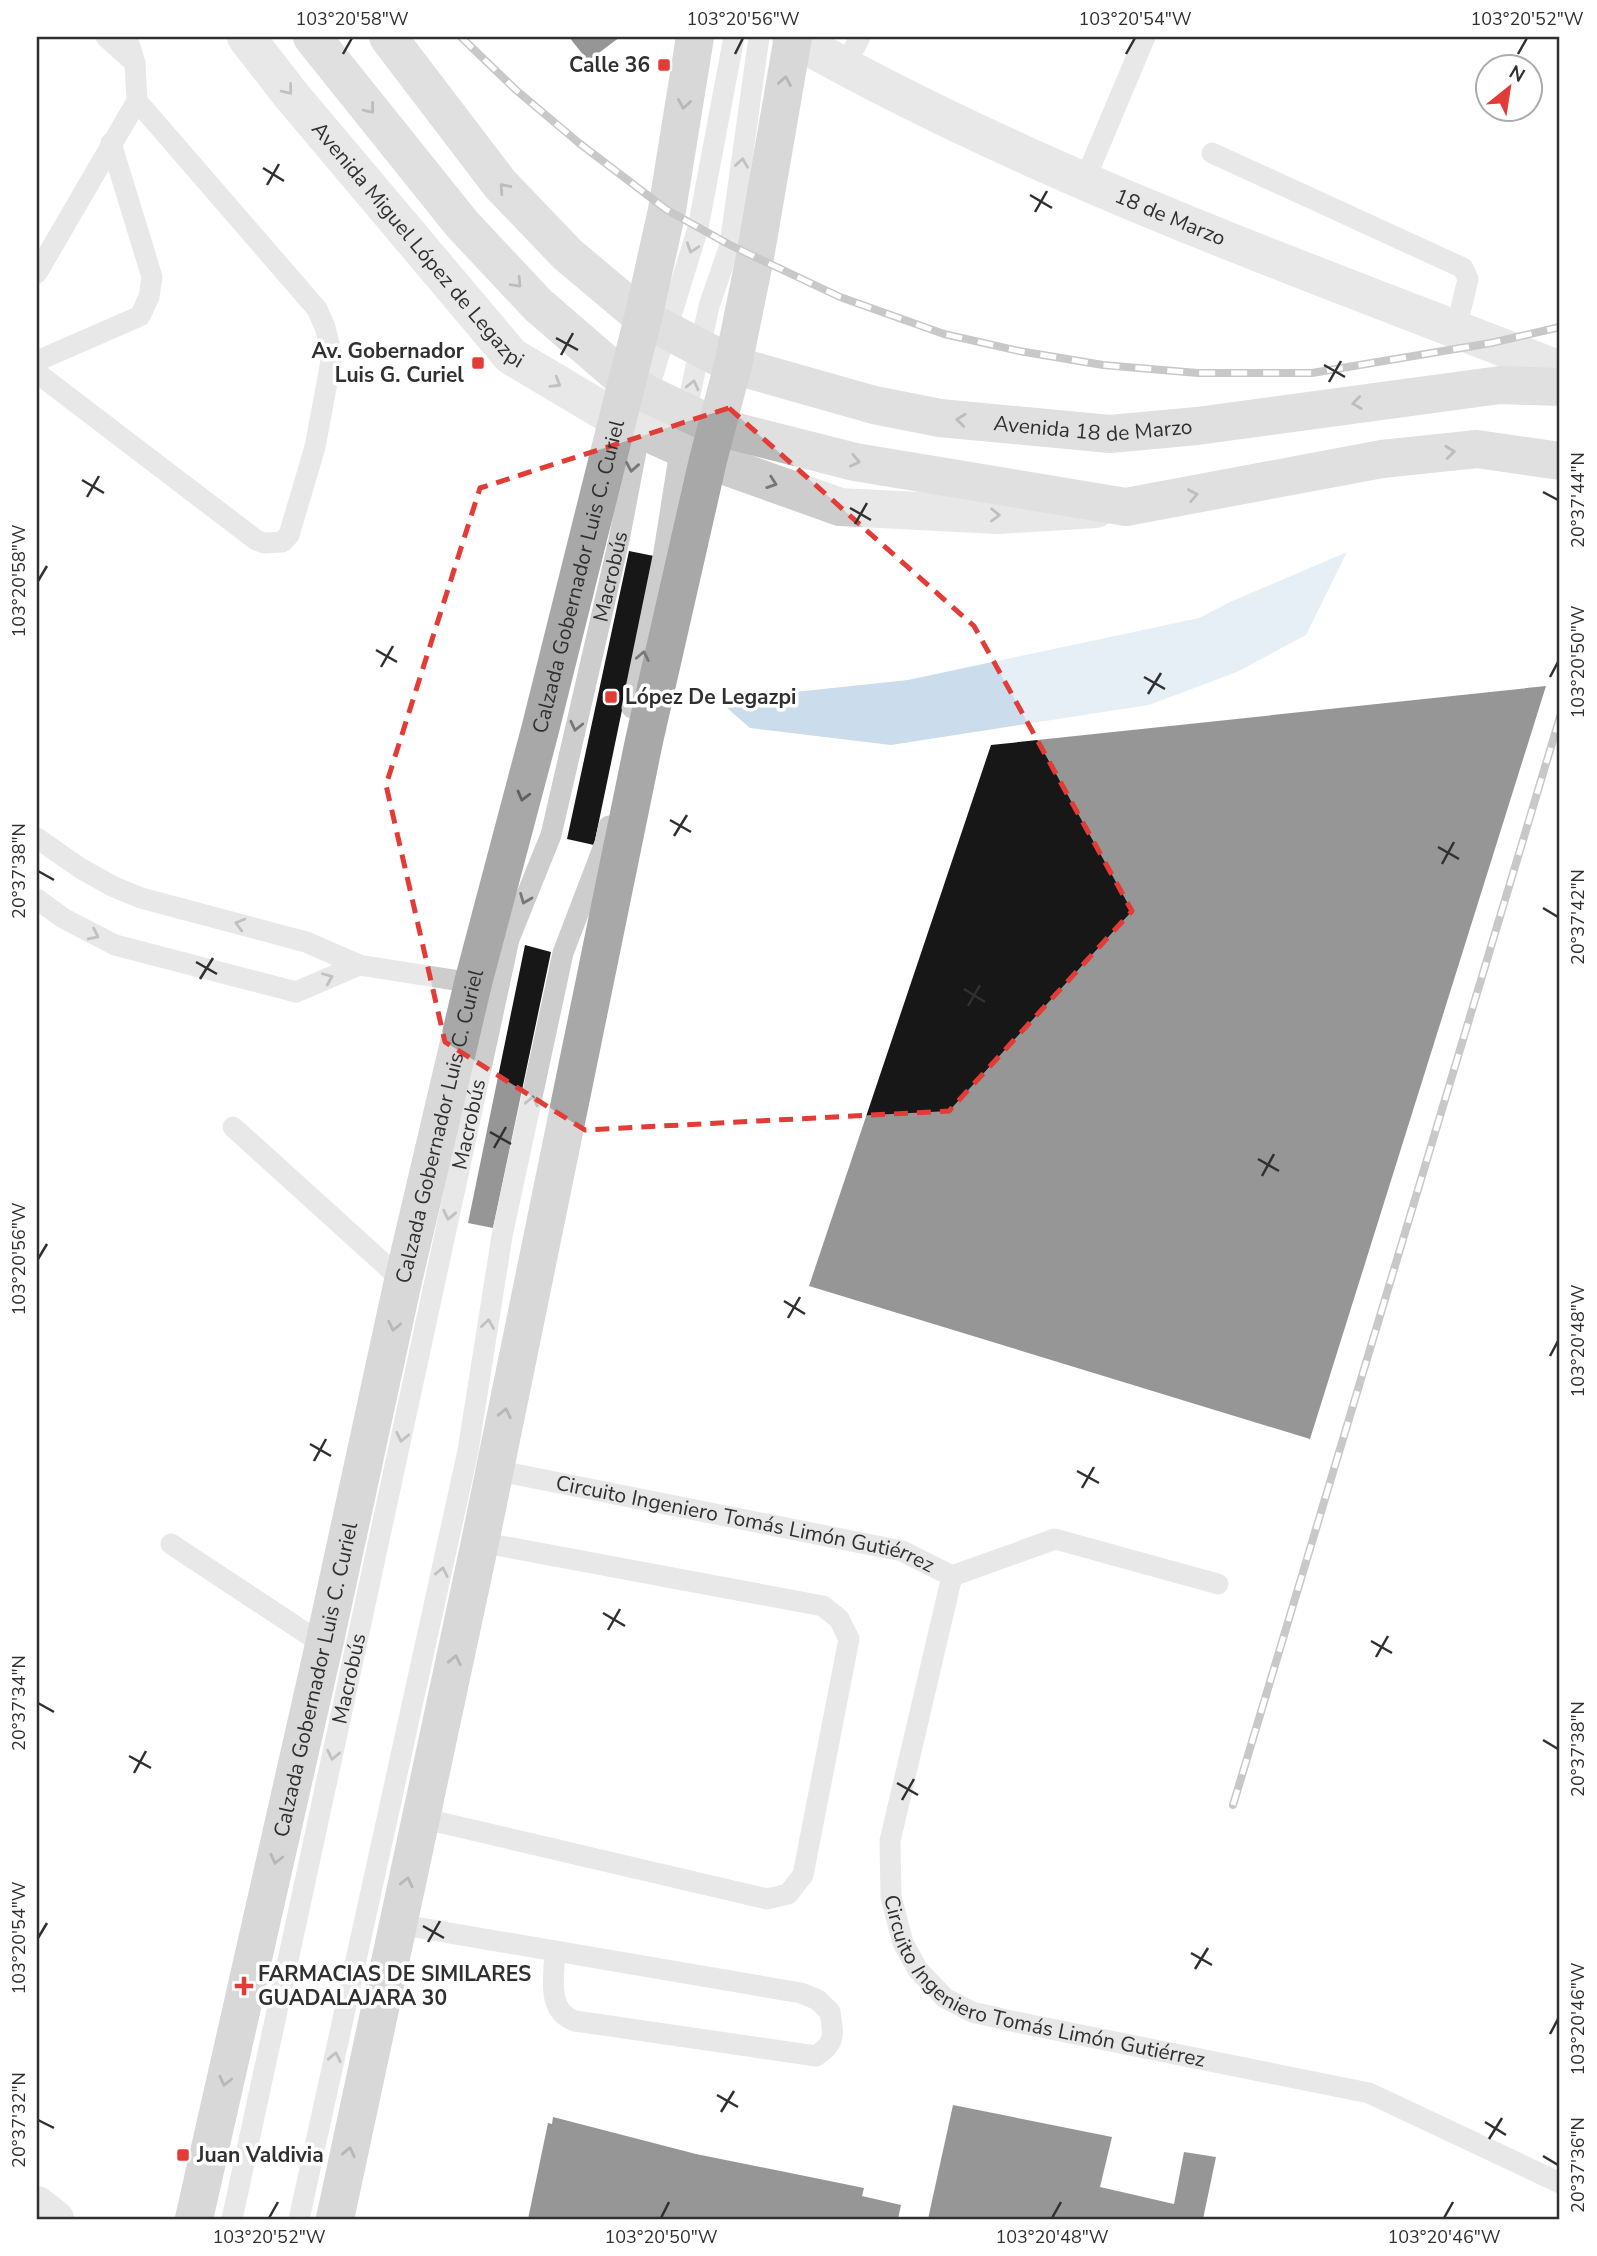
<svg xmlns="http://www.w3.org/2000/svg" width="1597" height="2256" viewBox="0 0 1597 2256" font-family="'Nunito Sans',sans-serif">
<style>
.water{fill:#cbdcec}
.building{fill:#171717}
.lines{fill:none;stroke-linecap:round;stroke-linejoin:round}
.lane{stroke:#cdcdcd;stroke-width:21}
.street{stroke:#cdcdcd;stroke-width:38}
.secondary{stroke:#bababa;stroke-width:38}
.primary{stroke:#a8a8a8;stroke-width:38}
.rail-casing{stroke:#858585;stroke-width:8}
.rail{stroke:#fff;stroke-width:5;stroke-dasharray:16;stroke-linecap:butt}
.oneway{stroke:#606060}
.oneway2{stroke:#777}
.oneway3{stroke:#6e6e6e}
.marked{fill:none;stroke:#e33b36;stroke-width:5;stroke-dasharray:14 9;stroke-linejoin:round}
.ticks{fill:none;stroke:#303030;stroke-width:2.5}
.poi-dot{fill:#e33b36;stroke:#fff;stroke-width:2.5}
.labels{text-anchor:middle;stroke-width:7;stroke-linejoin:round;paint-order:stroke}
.poi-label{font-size:21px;font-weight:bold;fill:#303030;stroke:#fff;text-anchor:start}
.street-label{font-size:21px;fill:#303030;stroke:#fff}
.neatline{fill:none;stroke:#303030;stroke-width:2.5}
.ticks-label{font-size:18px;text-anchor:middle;fill:#303030}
</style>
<rect width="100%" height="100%" fill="#fff"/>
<path class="water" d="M1347,552L1306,635L1237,672L1149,705L891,745L750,728L727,708L757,696L908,680L1199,618L1230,602Z"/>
<path class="building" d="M569,37H620L588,61Z
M629,551L654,556L594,845L567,839Z
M1546,686L1310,1439L809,1286L991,745Z
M525,945L551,952L493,1228L468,1223Z
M953,2105L1112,2137L1100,2187L1174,2204L1184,2152L1216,2157L1203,2219H928Z
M553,2117L696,2154L864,2188L862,2196L901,2205L898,2219H528L548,2123L552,2124Z"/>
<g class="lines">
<g class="lane">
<path d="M106,37L135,63"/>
<path d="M845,66L860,37"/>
<path d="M1212,153L1463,268L1468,279L1456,329"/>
<path d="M1084,182L1145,37"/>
<path d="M37,273L137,101L135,63L127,37"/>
<path d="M37,361L140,316L149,297L152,277L111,143"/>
<path d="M37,373L256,540L264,543L282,542L289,535L315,447L332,356L325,327L317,309L137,101"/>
<path d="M632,708L664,552L686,413L709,306L730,245L759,37"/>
<path d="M37,838L80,868L112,886L141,898L306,942L359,965L473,983"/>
<path d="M37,899L63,918L115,945L296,992L359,965"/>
<path d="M233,1127L403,1281"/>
<path id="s1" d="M494,1470L902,1551L952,1576L890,1841L891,1897L903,1943L918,1970L945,1998L972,2012L1011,2021L1369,2093L1560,2183"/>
<path d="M171,1544L324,1645"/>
<path d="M952,1576L1055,1539L1218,1584"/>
<path d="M421,1818L767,1899L788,1894L803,1875L849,1639L839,1619L823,1606L480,1542"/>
<path d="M397,1924L801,1993L818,2000L830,2012C833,2034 837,2042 816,2056L575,2021C546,2011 554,1976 555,1951"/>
<path id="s2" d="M232,2219L509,939L551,835L619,540L647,394L698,228L734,37"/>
<path d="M299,2219L468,1451L502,1236L563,953L605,843L609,826"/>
</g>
<g class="street">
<path id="s3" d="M246,37L291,95L511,356L617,419L708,460L840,507L998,515L1096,509"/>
<path id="s4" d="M791,37C1034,175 1301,268 1560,370"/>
<path d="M37,2205L55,2219"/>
</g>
<g class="secondary">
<path d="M312,37L462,224L538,305L626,381L647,394L717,427L855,462L1126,507L1382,459L1477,449L1560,461"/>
<path id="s5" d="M388,37L500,184L567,254L643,318L733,365L874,405L940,418L1110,434L1197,426L1500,385L1560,387"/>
</g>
<g class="primary">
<path id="s6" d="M194,2219L324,1645L403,1281L473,983L540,730L643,318L667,210L695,37"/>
<path d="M335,2219L480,1542L644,741L708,460L733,365L755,257L793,37"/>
</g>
<defs>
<path id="rail" d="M461,37L516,90L579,143L667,210L730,245L840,297L944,334L1019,351L1103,365L1198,373H1312L1491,343L1560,327
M1233,1805L1560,717"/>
</defs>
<use href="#rail" class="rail-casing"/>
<use href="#rail" class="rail"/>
</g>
<defs><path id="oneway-chevron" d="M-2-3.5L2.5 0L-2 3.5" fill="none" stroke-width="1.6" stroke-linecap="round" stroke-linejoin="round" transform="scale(1.75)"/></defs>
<g class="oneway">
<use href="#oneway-chevron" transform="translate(785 81) rotate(-80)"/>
<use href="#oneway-chevron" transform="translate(684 104) rotate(99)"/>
<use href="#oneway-chevron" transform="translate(523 796) rotate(105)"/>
<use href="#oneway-chevron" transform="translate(394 1326) rotate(102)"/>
<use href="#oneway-chevron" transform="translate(505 1413) rotate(-78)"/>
<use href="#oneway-chevron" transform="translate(455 1660) rotate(-78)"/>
<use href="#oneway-chevron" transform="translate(276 1859) rotate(103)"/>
<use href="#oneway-chevron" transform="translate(407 1882) rotate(-77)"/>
<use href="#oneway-chevron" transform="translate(225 2081) rotate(103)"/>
<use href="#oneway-chevron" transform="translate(349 2152) rotate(-78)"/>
</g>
<g class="oneway2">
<use href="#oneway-chevron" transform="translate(288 90) rotate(51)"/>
<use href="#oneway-chevron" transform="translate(742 163) rotate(-82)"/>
<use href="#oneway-chevron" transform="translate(692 248) rotate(108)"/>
<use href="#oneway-chevron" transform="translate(556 383) rotate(31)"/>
<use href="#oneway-chevron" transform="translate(693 385) rotate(-77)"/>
<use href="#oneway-chevron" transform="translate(632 467) rotate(100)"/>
<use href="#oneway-chevron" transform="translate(772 483) rotate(19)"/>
<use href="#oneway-chevron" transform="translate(995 515) rotate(1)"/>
<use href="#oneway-chevron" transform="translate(643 656) rotate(-79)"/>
<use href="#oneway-chevron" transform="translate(576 726) rotate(103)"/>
<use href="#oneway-chevron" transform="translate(525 899) rotate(112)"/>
<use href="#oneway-chevron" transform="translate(240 924) rotate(-165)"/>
<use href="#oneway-chevron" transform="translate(94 935) rotate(26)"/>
<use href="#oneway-chevron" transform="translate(328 978) rotate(-23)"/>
<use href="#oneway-chevron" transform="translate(532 1101) rotate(-78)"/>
<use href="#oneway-chevron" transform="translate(449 1215) rotate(102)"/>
<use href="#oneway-chevron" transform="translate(488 1324) rotate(-81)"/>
<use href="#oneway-chevron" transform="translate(402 1437) rotate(102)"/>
<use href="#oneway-chevron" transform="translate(442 1572) rotate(-78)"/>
<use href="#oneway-chevron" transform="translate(333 1755) rotate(102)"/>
<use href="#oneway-chevron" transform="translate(335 2057) rotate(-78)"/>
</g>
<g class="oneway3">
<use href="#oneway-chevron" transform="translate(370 109) rotate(51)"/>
<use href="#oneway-chevron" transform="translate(504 188) rotate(-132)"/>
<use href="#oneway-chevron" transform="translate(517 283) rotate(47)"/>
<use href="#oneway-chevron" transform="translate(1357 403) rotate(172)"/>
<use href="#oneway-chevron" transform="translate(961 420) rotate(-174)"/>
<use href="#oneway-chevron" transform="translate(1450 452) rotate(-6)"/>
<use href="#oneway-chevron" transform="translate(855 461) rotate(12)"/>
<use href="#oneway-chevron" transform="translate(1193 495) rotate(-11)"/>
</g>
<path d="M0 0H1597V2256H0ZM729,408L974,626L1132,911L949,1111L585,1130L445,1042L386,785L480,488Z" fill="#fff" fill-opacity=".55" fill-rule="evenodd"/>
<path class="marked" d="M729,408L974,626L1132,911L949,1111L585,1130L445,1042L386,785L480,488Z"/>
<path class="ticks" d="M343,54L352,38M735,54L743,38M1126,54L1135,38M1518,54L1527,38M263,168L284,181M267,185L279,164M1030,195L1052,208M1035,212L1047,191M556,338L578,350M561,355L573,333M1324,365L1345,377M1329,382L1341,361M82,480L104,493M1543,492L1558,500M87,497L99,476M850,508L871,520M855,524L867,503M38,581L47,566M376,650L397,662M381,667L393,646M1144,677L1165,689M1550,677L1558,662M1148,694L1161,673M670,820L691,832M674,836L687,815M1438,847L1459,859M1442,864L1454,842M38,871L54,880M1543,908L1558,917M196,962L217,974M200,979L213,958M964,989L985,1002M968,1006L980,985M490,1132L511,1144M494,1148L506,1127M1258,1159L1279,1171M1262,1176L1274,1154M38,1259L47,1244M784,1301L805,1314M788,1318L800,1297M1550,1356L1558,1341M310,1444L331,1456M314,1461L326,1439M1077,1471L1099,1483M1082,1488L1094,1467M603,1613L625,1626M608,1630L620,1609M1371,1641L1392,1653M1376,1657L1388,1636M38,1703L54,1712M1543,1740L1558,1749M129,1756L151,1768M134,1773L146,1751M897,1783L918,1795M902,1800L914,1779M423,1926L444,1938M38,1938L47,1923M428,1942L440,1921M1191,1953L1212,1965M1195,1969L1208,1948M1550,2034L1558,2019M717,2095L738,2107M721,2112L734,2091M38,2120L54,2128M1485,2122L1506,2135M1489,2139L1502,2118M1543,2156L1558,2165M269,2218L278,2202M661,2218L669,2202M1052,2218L1061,2202M1444,2218L1453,2202"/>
<g class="poi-dot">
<rect x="657" y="58" width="14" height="14" rx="3.5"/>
<rect x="471" y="356" width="14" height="14" rx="3.5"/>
<rect x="604" y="690" width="14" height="14" rx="3.5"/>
<path d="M240.5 1975.5h7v7h7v7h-7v7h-7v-7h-7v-7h7z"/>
<rect x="176" y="2148" width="14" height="14" rx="3.5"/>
</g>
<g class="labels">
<g class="poi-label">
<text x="650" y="72" text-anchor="end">Calle 36</text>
<text x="464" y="358" text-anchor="end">Av. Gobernador<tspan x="464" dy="24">Luis G. Curiel</tspan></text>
<text x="625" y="704">López De Legazpi</text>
<text x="258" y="1981">FARMACIAS DE SIMILARES<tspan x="258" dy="24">GUADALAJARA 30</tspan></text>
<text x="197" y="2162">Juan Valdivia</text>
</g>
<g class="street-label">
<text dy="7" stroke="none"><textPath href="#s4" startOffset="420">18 de Marzo</textPath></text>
<text dy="7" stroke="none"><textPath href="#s3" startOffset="270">Avenida Miguel López de Legazpi</textPath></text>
<text dy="7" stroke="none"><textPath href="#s5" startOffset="850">Avenida 18 de Marzo</textPath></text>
<text dy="7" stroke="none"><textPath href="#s2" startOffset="1687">Macrobús</textPath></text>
<text dy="7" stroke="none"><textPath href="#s6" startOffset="1687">Calzada Gobernador Luis C. Curiel</textPath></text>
<text dy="7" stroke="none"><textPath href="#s2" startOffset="1120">Macrobús</textPath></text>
<text dy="7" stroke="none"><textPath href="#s6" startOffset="1120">Calzada Gobernador Luis C. Curiel</textPath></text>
<text dy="7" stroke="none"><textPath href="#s1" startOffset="257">Circuito Ingeniero Tomás Limón Gutiérrez</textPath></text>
<text dy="7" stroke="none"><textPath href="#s2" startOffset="553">Macrobús</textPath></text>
<text dy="7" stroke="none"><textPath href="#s6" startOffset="553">Calzada Gobernador Luis C. Curiel</textPath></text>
<text dy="7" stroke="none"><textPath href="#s1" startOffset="992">Circuito Ingeniero Tomás Limón Gutiérrez</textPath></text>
</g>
</g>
<rect width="1597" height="2256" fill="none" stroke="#ffffff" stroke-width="77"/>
<g transform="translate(1509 88) rotate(30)"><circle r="33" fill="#ffffff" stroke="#acacac" stroke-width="2"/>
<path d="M0-5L12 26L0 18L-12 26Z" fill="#e33b36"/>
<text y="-10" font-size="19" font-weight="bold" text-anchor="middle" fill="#303030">N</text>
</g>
<rect x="38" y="38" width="1520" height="2180" class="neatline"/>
<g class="ticks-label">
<text x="352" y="25">103°20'58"W</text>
<text x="743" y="25">103°20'56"W</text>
<text x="1135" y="25">103°20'54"W</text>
<text x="1527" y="25">103°20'52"W</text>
<text transform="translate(1578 500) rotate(-90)" y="6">20°37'44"N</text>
<text transform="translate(19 581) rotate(-90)" y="6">103°20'58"W</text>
<text transform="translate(1578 662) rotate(-90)" y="6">103°20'50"W</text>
<text transform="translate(19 871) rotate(-90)" y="6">20°37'38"N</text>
<text transform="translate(1578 917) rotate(-90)" y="6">20°37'42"N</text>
<text transform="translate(19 1259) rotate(-90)" y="6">103°20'56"W</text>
<text transform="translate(1578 1341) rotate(-90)" y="6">103°20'48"W</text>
<text transform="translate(19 1703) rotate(-90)" y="6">20°37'34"N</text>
<text transform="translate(1578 1749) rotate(-90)" y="6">20°37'38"N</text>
<text transform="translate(19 1938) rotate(-90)" y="6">103°20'54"W</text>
<text transform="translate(1578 2019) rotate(-90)" y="6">103°20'46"W</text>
<text transform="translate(19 2120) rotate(-90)" y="6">20°37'32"N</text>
<text transform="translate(1578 2165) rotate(-90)" y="6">20°37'36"N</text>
<text x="269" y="2243">103°20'52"W</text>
<text x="661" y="2243">103°20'50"W</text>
<text x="1052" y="2243">103°20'48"W</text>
<text x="1444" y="2243">103°20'46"W</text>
</g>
</svg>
